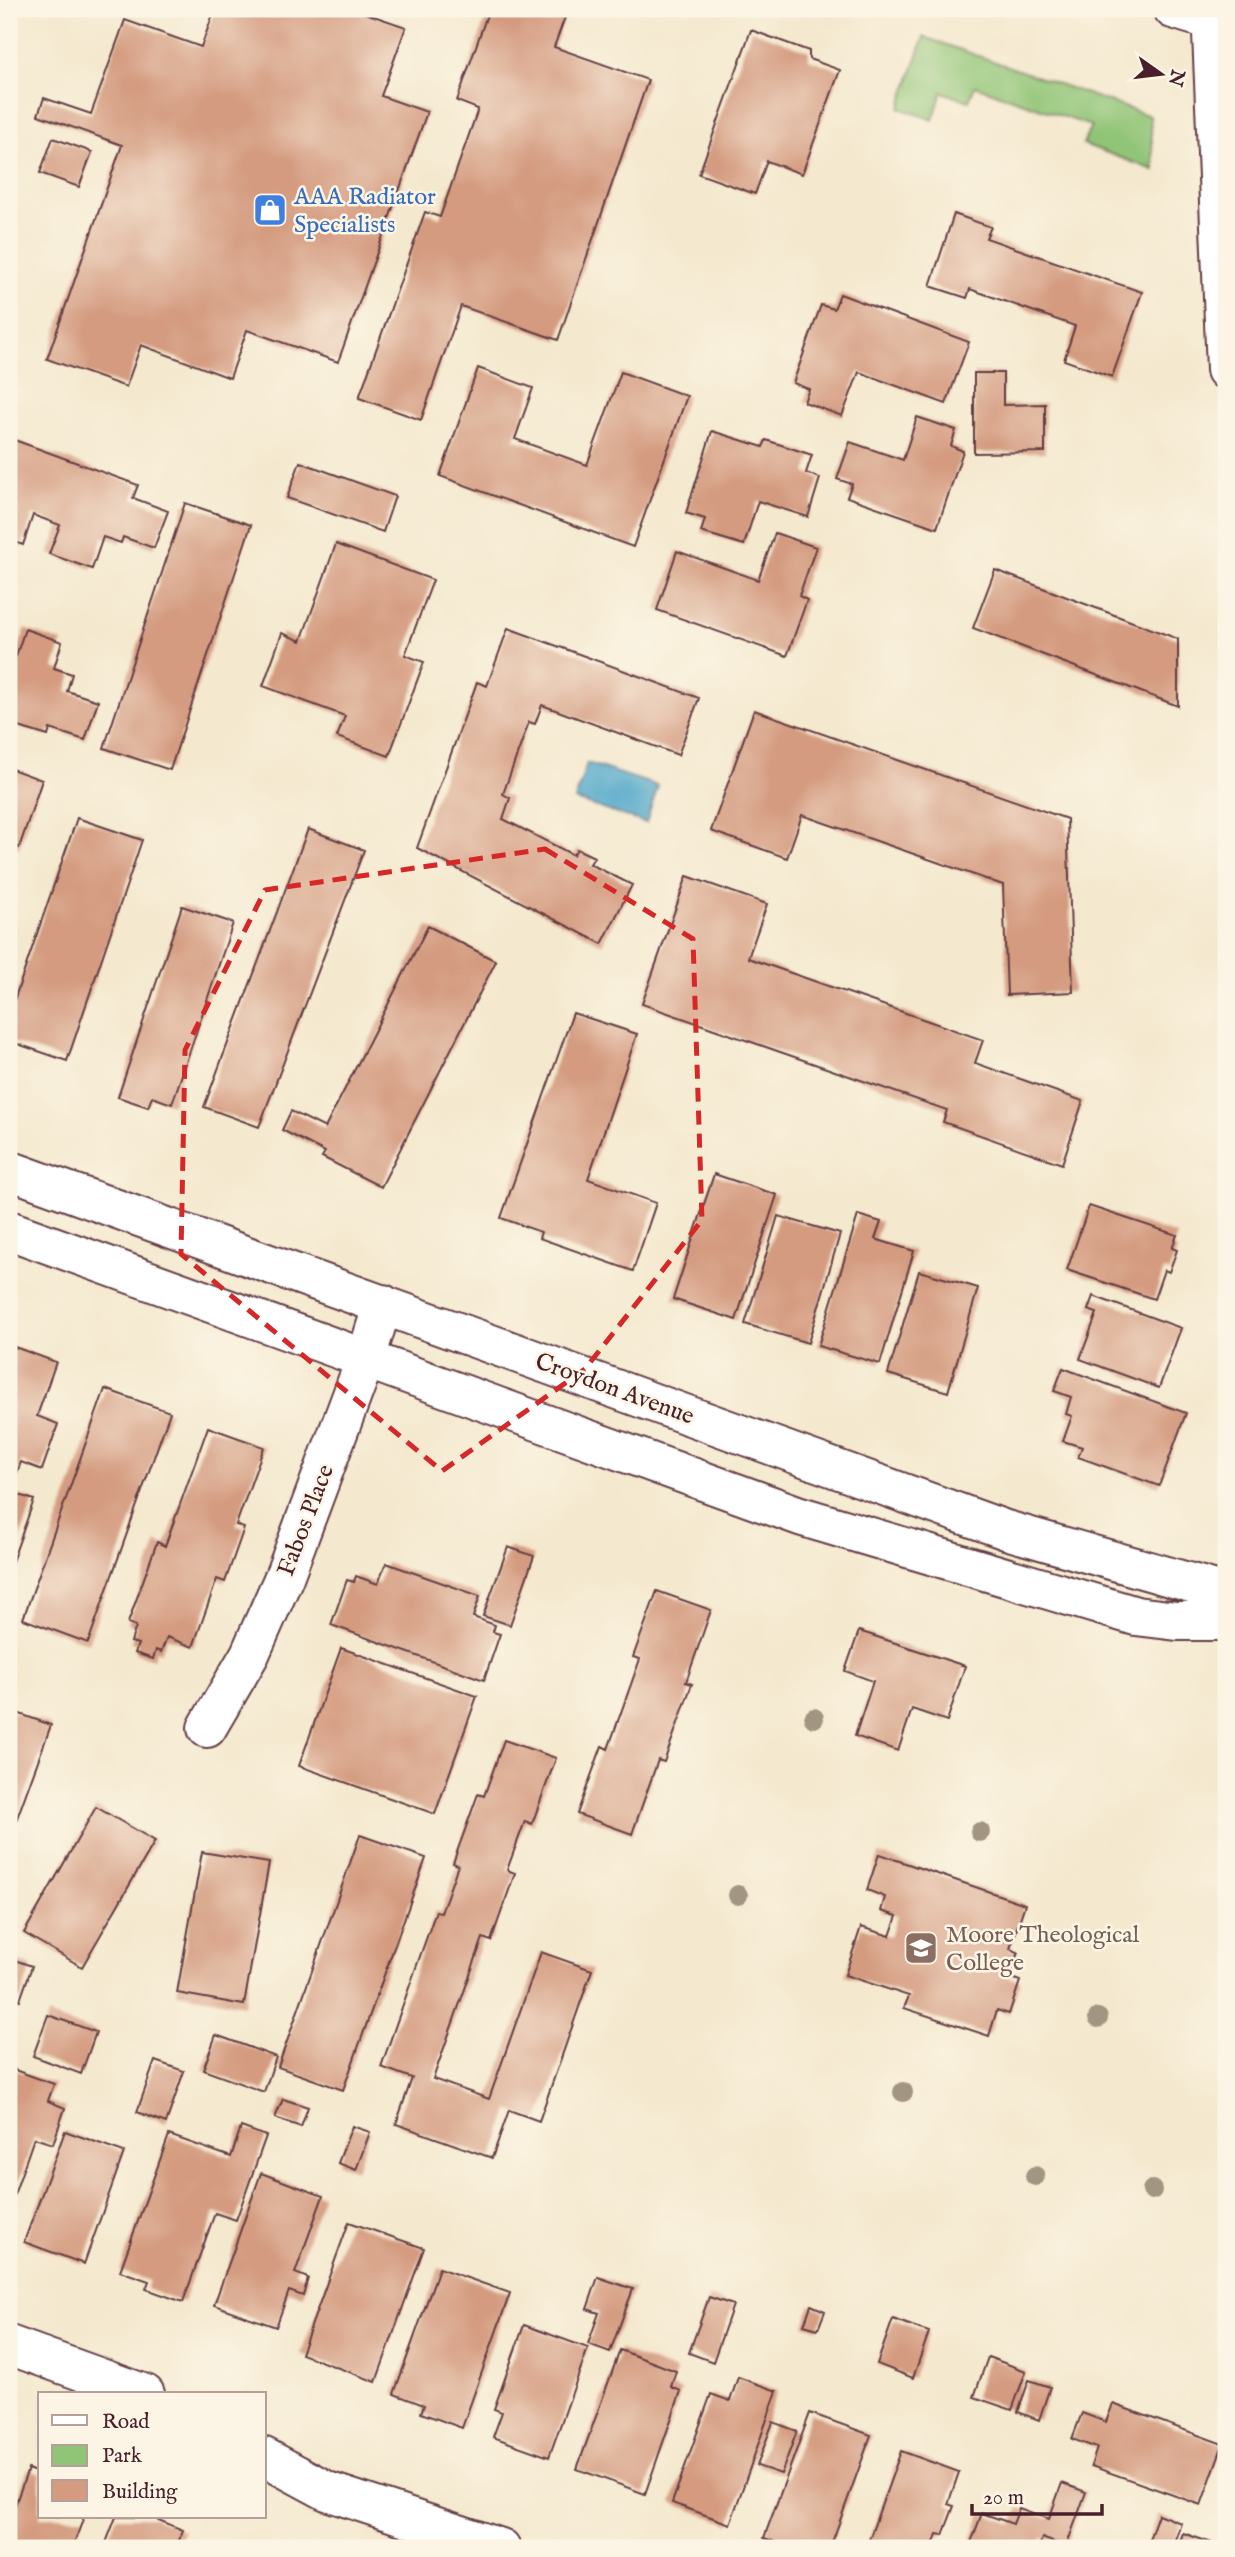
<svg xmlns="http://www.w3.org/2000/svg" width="1235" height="2557" viewBox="0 0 1235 2557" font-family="'IM FELL English',serif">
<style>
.green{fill:#90c476;stroke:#6d7250;stroke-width:2}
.water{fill:#4ba5c9;stroke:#4a627a;stroke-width:2}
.building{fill:#d49b80}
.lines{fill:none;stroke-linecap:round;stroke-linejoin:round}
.street-casing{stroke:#643d43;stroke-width:42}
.secondary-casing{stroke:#643d43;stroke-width:42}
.primary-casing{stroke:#643d43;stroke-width:42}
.street{stroke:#fff;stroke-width:38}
.secondary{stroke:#fff;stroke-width:38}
.primary{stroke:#fff;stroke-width:38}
.tree{fill:#a29581}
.marked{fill:none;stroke:#d62828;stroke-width:5;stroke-dasharray:14 9;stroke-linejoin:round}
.labels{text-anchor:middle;stroke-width:5;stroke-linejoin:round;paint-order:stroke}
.shop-label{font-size:24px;fill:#366cbe;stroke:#fcf5e5;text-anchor:start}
.street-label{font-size:24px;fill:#4a1f2b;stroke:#fcf5e5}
.education-label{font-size:24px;fill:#785e54;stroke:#fcf5e5;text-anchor:start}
</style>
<rect width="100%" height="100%" fill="#fcf5e5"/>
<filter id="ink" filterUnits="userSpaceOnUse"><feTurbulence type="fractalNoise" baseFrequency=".0143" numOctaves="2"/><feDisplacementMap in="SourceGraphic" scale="14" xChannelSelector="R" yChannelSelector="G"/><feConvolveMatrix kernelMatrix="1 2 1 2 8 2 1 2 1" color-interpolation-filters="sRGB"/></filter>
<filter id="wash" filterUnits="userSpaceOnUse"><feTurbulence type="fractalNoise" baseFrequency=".00686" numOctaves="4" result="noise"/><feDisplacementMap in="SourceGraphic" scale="28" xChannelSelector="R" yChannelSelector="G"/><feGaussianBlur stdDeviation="1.57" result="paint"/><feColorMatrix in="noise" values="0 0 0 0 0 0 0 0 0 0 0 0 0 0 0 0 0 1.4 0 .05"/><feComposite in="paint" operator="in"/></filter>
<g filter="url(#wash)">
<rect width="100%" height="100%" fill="#f4e8ce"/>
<path class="green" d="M924,37L1150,116L1154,170L1083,144L1091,126L975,86L969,101L942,92L933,120L900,108Z"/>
<path class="water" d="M587,763L658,786L646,823L575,800Z"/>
<g id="blocks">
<path class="building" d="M215,9H359V11L406,27L381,96L427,112L338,362L247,330L230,378L141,345L126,387L47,359L122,145L38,115L44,98L91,114L125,20L201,47Z
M489,9H568L554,47L648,80L558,340L461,306L421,420L359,398L425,212L440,217L478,109L457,101Z
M751,30L809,51V59L840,70L802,174L767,161L755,194L699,174Z
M53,138L92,152L79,187L40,173Z
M954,214L991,227L986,238L1142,292L1112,377L1064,360L1075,326L970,289L967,298L930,286Z
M840,294L969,342L946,404L859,372L842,416L804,402L809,389L793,383L821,305L834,309Z
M478,368L533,388L515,439L587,465L621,372L687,396L633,547L440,476Z
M974,373H1003V405L1045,404V452L974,453Z
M917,417L956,430L951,446L963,451L937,528L847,497L852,484L837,479L850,442L903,460Z
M712,431L763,447L766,440L812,455L806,473L820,478L808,517L758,501L744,545L701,532L705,519L686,513Z
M9,438L138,485L133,498L168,511L154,548L123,537L121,543L103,537L92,569L49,554L60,525L33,515L23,545L9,540Z
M300,462L395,496L383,532L287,498Z
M185,503L251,525L170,770L104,748Z
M775,533L816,547L799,596L807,600L787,656L657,610L677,551L758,580Z
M336,544L433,580L405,655L424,662L389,756L337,737L345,716L263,686L282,633L301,641Z
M995,570L1178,639V706L973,628Z
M508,628L699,698L678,755L542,705L535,724L529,722L503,794L510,798L503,819L573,855L577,849L594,857L590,864L632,885L602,944L417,848L477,682L487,686Z
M25,629L62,642L54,668L72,674L67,691L98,701L85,740L50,729L48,736L9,724V654L16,656Z
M754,710L1067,819L1073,992L1007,995L1003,885L802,815L787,858L711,831Z
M9,768L42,780L19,848L9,845Z
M77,818L142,840L67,1061L9,1041V1015Z
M308,829L364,850L259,1127L204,1107Z
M687,876L767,904L748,958L983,1040L975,1063L1083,1101L1062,1164L943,1122L947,1110L642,1004Z
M182,906L233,923L172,1104L152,1097L148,1107L118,1097Z
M428,926L496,961L381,1187L322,1157L325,1152L282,1130L291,1111L325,1128Z
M573,1013L637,1034L588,1179L656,1203L633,1271L539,1238L541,1232L501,1218Z
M714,1174L777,1195L736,1320L673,1299Z
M1089,1206L1177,1235L1172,1248L1177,1250L1169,1272L1164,1270L1154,1299L1067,1270Z
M858,1215L881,1222L875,1239L914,1251L880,1364L818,1346Z
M778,1216L840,1234L808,1343L745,1324Z
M919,1271L978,1288L948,1392L888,1374Z
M1093,1296L1181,1328L1159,1388L1080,1359L1097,1313L1088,1310Z
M9,1345L56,1362L37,1416L58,1424L42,1470L21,1462L10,1492L34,1500L9,1570Z
M1063,1368L1186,1413L1159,1486L1078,1457L1082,1447L1063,1441L1072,1416L1066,1414L1071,1397L1054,1391Z
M105,1389L170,1412L88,1643L23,1619Z
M208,1427L264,1447L236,1525L244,1528L225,1582L217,1579L193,1647L167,1637L161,1652L156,1650L153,1659L135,1653L138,1644L131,1642L136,1626L128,1623L157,1542L165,1546Z
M508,1547L534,1556L510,1625L483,1616Z
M386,1563L480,1596L473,1617L495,1625L493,1632L500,1634L484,1680L331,1625L347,1580L354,1582L356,1576L378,1584Z
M657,1591L711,1610L686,1682L692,1684L664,1762L658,1760L632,1834L577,1814L602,1746L608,1749L640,1659L633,1657Z
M859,1631L965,1666L947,1721L912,1709L898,1751L855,1736L873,1681L845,1671Z
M341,1648L477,1696L435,1814L299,1766Z
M9,1710L51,1725L9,1840Z
M504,1740L556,1758L532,1824L525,1821L507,1870L515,1873L491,1941L483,1938L433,2079L489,2099L541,1952L592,1970L539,2121L509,2110L492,2158L396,2124L412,2078L381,2067L436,1911L441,1913L458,1865L453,1863L478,1794L484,1796Z
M96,1807L155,1841L82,1967L24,1933Z
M360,1835L426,1858L343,2090L278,2067Z
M202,1852L269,1863L244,2005L177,1993Z
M879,1854L1025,1904L1010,1949L1018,1952L1009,1977L1020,1981L1009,2014L997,2010L989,2036L904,2008L909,1996L845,1975L861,1927L890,1936L897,1916L881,1911L885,1897L867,1890Z
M9,1958L32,1966L20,2000L9,1996Z
M48,2015L96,2032L81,2074L33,2056Z
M216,2035L276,2057L264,2092L203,2070Z
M155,2061L184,2071L166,2123L137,2112Z
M9,2068L54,2084L48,2101L65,2108L53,2144L34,2138L9,2209Z
M283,2099L308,2107L301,2127L275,2118Z
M352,2126L370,2132L356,2170L338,2163Z
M241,2127L266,2136L236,2220L215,2213L183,2302L146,2289L149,2281L120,2271L169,2135L231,2157Z
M65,2131L124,2152L84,2264L24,2242Z
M261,2173L323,2196L295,2273L308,2278L303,2296L289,2291L276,2327L214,2305Z
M349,2222L424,2248L376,2382L301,2354Z
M439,2268L510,2293L462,2428L421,2413L424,2405L394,2394Z
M598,2277L633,2289L610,2352L588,2344L599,2313L587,2309Z
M709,2297L733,2305L713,2362L689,2353Z
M811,2305L825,2311L818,2329L804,2325Z
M893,2319L929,2332L913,2378L877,2364Z
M524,2325L588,2348L549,2457L493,2437L502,2412L494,2409Z
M620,2350L676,2371L671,2387L681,2391L645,2494L577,2469Z
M988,2357L1026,2371L1012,2410L974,2397Z
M738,2377L777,2391L730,2524L672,2503L711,2394L730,2401Z
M1029,2380L1050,2387L1039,2420L1018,2412Z
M1113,2404L1223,2444L1201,2505L1091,2466L1097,2448L1072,2439L1082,2413L1106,2422Z
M810,2413L871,2435L830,2548H792L764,2538Z
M773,2422L797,2431L781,2474L757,2466Z
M901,2451L959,2472L948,2504L954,2506L943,2535L937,2534L932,2548H866Z
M28,2469L40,2474V2517H84L72,2548H9V2522Z
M1062,2483L1086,2492L1066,2547L1042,2538L1039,2548H969L982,2513L1013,2524L1019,2508L1049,2519Z
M1158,2514L1181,2523L1172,2548H1146Z
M116,2517H157L156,2519L183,2530L176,2548H104Z
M1183,2533L1226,2548H1178Z"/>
</g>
</g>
<g filter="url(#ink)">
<use href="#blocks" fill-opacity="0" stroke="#643d43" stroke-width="2"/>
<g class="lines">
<defs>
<path id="street" d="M9,1170L1006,1530L1226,1593
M9,1230L800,1516L1136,1616L1177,1621H1226
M207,1728L250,1654L284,1577L366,1358L383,1304
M9,2345L145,2394
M264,2457L327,2491L501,2548"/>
<path id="secondary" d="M1173,9L1212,21"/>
<path id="primary" d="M1211,9L1226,370"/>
</defs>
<use href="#street" class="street-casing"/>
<use href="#secondary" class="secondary-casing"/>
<use href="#primary" class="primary-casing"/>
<use href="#street" class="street"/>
<use href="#secondary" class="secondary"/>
<use href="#primary" class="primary"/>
</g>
<g class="tree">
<circle cx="814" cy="1718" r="10"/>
<circle cx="980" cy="1832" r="10"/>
<circle cx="738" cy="1895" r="10"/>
<circle cx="1098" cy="2018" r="10"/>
<circle cx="903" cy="2092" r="10"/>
<circle cx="1035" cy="2176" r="10"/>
<circle cx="1152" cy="2190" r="10"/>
</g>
</g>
<path class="marked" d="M545,849L693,939L702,1220L585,1369L442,1471L181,1254L185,1050L265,890Z"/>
<defs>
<symbol id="shop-square" viewBox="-11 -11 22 22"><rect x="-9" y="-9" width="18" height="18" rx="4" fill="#3f7fe0" stroke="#fcf5e5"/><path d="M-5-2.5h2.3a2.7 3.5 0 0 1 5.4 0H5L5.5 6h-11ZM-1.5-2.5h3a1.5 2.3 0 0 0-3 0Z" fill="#fff"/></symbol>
<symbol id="school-square" viewBox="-11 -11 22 22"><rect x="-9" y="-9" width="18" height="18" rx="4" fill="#8d6e63" stroke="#fcf5e5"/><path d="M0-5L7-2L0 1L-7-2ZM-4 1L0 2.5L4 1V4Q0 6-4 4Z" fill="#fff"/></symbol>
</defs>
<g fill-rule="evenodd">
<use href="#shop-square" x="251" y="191" width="38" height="38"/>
<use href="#school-square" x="902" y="1929" width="38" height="38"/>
</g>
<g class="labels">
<g class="shop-label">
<text x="294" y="204">AAA Radiator<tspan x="294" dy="28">Specialists</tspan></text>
</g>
<g class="street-label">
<text transform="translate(615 1388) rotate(20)" y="8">Croydon Avenue</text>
<text transform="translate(305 1520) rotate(-69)" y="8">Fabos Place</text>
</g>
<g class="education-label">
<text x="946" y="1942">Moore Theological<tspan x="946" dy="28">College</tspan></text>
</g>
</g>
<rect width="1235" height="2557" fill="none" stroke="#fcf5e5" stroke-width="35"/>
<rect x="38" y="2392" width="228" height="126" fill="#fcf5e5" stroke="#b59f9b" stroke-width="2"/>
<rect x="52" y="2415" width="35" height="10" fill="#ffffff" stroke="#b59f9b" stroke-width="2"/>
<text x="102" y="2428" font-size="21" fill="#4a1f2b">Road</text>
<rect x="52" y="2445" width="35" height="21" fill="#90c476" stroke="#b59f9b" stroke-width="2"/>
<text x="102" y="2462" font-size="21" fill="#4a1f2b">Park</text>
<rect x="52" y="2480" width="35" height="21" fill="#d49b80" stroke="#b59f9b" stroke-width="2"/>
<text x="102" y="2498" font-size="21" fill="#4a1f2b">Building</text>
<g transform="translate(1161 74) rotate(104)" stroke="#fcf5e5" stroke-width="5" paint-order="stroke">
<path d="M0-5L12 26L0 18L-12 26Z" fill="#4a1f2b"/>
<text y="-10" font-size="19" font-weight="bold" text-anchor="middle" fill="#4a1f2b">N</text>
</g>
<path d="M972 2504v10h130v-10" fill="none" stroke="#4a1f2b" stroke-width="3.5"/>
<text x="983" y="2504" font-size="21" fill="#4a1f2b" stroke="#fcf5e5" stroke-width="5" paint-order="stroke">20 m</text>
</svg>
